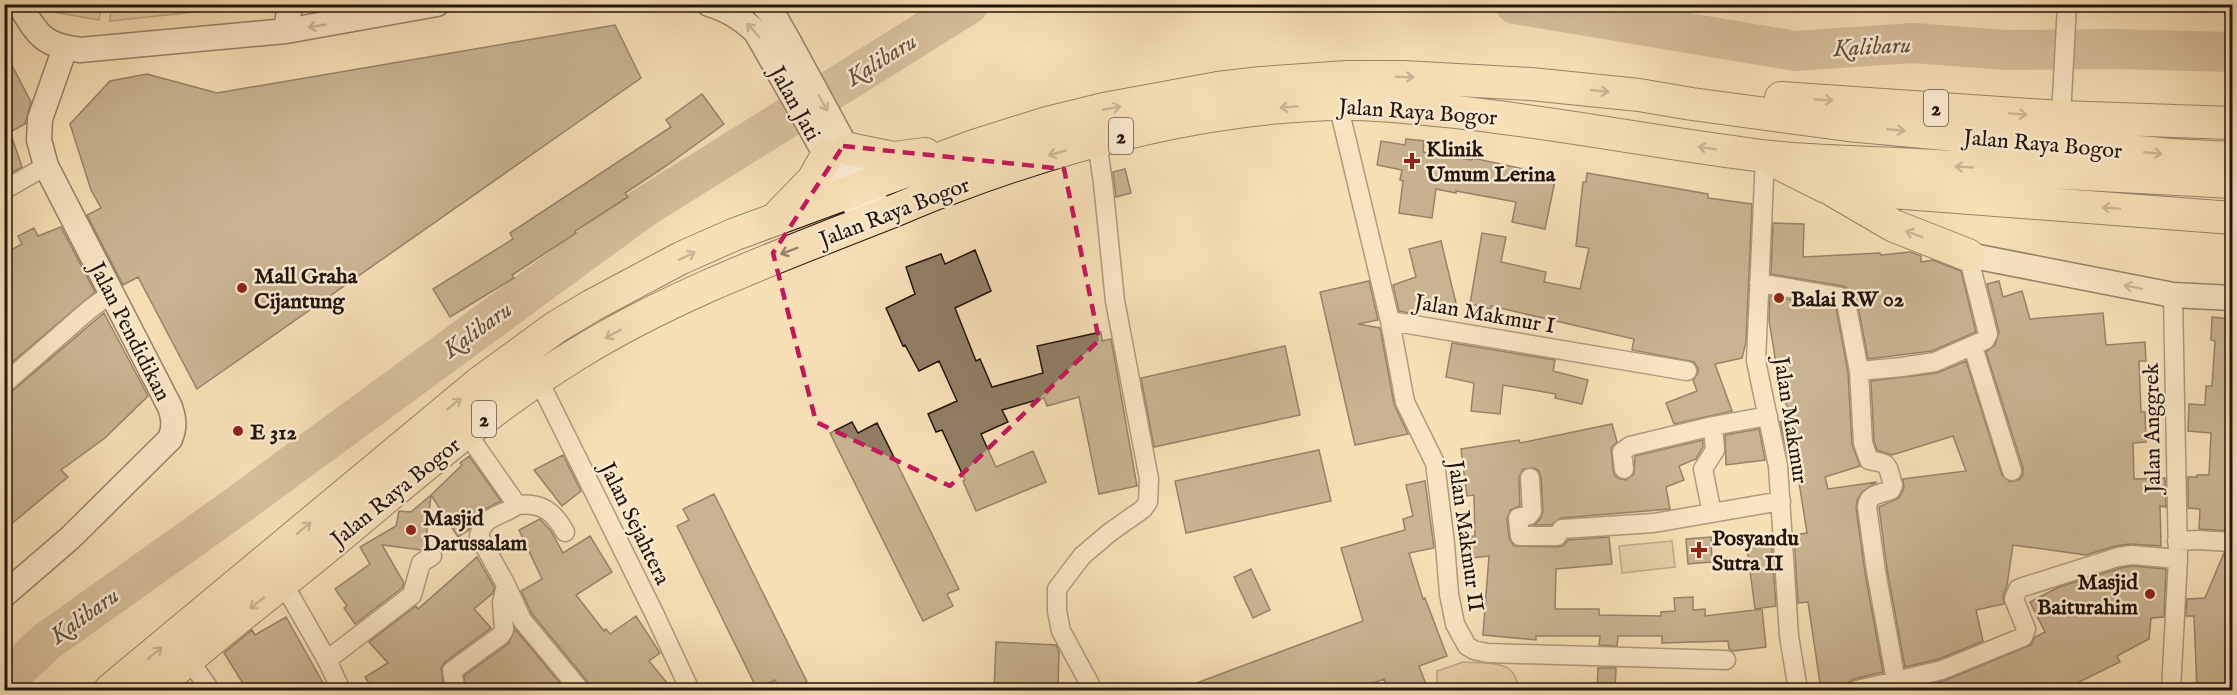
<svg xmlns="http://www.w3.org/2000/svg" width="2237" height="695" viewBox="0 0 2237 695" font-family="'IM FELL English',serif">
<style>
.green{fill:#d3bc9a;stroke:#7a6853;stroke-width:1.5}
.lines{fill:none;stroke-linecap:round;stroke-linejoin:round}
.river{stroke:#af9a7d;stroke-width:40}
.building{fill:#917e65;stroke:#22140c;stroke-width:1.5}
.street-casing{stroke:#574737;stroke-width:21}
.secondary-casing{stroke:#22140c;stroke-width:27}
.highway-casing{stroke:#22140c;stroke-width:34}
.street{stroke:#faead0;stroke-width:18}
.secondary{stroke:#faead0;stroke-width:24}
.highway{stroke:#f7dfb7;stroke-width:32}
.oneway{stroke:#998a78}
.oneway2{stroke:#97846a}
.marked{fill:none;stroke:#c2185b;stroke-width:4.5;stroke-dasharray:12 8;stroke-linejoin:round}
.poi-dot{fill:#8f2418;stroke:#faead0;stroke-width:2}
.labels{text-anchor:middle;stroke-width:5;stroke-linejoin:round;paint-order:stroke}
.shield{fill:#faead0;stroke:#635447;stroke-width:1.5}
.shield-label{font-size:21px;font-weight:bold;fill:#22140c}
.street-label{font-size:22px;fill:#22140c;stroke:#faead0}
.poi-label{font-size:22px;font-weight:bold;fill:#22140c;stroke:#faead0;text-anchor:start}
.water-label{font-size:24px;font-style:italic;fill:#61503f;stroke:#faead0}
</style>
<rect width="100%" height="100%" fill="#f7dfb7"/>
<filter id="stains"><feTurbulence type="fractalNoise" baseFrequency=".00333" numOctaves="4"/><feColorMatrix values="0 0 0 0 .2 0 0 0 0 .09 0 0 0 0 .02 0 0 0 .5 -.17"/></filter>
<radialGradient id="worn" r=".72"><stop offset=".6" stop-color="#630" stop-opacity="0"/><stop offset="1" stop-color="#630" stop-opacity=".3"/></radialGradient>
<path class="green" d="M43,5H101L99,20L47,11Z
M111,5V4L239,5L224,9L110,21Z
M1672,541L1675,567L1622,573L1619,546Z
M1463,662C1488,664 1517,658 1518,690H1437V671Z"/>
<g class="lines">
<path class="river" d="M1515,4L1795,51L1913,43L2006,50L2111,49L2232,52
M4,681L46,642L230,511L643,208L969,4"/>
</g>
<path class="building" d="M615,25L641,78L197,389L138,277L123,285L87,215L101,208L91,190L70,124L110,81L147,74L217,93Z
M4,50L31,102L25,124L10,132L22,167L4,177Z
M702,94L724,124L666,166L625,193L628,197L575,231L576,233L512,275L514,278L450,317L433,289L513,239L510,233L671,127L666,120Z
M1406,139L1424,141L1423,152L1472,160L1473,158L1556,176L1545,229L1512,222L1516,202L1456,191V193L1436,189L1432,218L1399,213L1403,181L1400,180L1402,170L1377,165L1381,141L1405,145Z
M1125,169L1131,193L1116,197L1113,172Z
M1587,173L1708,194V198L1752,204L1746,342L1742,358L1715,364L1732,411L1674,424L1666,403L1697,391L1693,380L1698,373V368L1694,362L1632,350L1634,339L1491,306V309L1470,304L1482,233L1506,237L1501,262L1546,272L1544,282L1580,289L1589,248L1576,246L1583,182H1586Z
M1773,223L1804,224L1803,257L1880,253L1881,255L1910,252L1921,256V262L1933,260L1961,271L1976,332L1932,351L1868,359L1857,300L1849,289L1843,286L1771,274Z
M61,227L95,292L4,369V254L22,244L18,236L34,228L38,236Z
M1441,241L1456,303L1409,313L1399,311L1393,285L1416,277L1409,249Z
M975,250L991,291L955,308L976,361L980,359L992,387L1043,373L1037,346L1101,332L1102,341L1111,339L1137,486L1099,494L1079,397L1047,406L1044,398L1002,410L1008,422L981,434L996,467L1033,451L1046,482L976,511L963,481L965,480L942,430L936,432L928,414L957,401L939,361L919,371L905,345L903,346L886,308L915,294L906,267L941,254L945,264Z
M1369,281L1378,320L1358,324L1380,328L1394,404L1408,434L1355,445L1320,292Z
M1999,281L2003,297L2022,291L2030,319L2103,313L2106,345L2145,342L2146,361H2139L2141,412H2145L2146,442L2133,443L2134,479L2165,478L2166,507L2160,506L2161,546L2130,544L2115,546L2086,555L2013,545L2007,585L2003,596L2004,604L1976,610L1983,641L1939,659L1905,667L1887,569L1879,507L1899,498L1904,488L1903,479L1966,471L1953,436L1892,455L1877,450L1874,441L1871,381L1937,373L1966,361L2002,475L2010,482L2020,479L2023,474V468L1986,352L1995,345L1999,332L1987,284Z
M1770,296L1836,308L1848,372L1852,444L1860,466L1825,477L1828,489L1877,482L1862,492L1857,500L1856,508L1865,573L1883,672L1854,679L1849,682L1846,688L1821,690L1808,602L1798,603L1794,535L1807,533L1795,457L1788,458L1780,422L1794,420L1776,383L1779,382L1769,320Z
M104,313L148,396L105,438L61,470L68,477L4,530V395L11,392Z
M2212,317L2232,319V531L2199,529L2200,509L2188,508V477H2197V475H2209L2211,433L2188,431L2189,404L2205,405L2206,386H2212L2215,341L2211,340Z
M1452,343L1555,360L1553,371L1588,380L1582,404L1555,398L1556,394L1503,385L1500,414L1471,411L1474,383L1446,377Z
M1285,346L1300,415L1154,447L1141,378Z
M852,422L858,433L877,423L959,589L947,594L953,606L923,621L830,433Z
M1612,424L1617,442L1611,448L1613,470L1615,476L1620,479L1626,480L1634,474L1635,456L1703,440V447L1696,459L1679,466L1684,480L1666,487L1670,509L1561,518L1551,525H1534L1541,518L1543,511L1541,477L1539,471L1534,468L1523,469L1519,478L1520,506L1510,510L1507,519L1509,538L1514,546L1557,547L1563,546L1568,540L1609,537L1612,564L1556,569L1555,609H1599V615L1661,616V612L1675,611L1674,598L1693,597V610L1705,609V616L1762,609L1766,647L1733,651L1729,649L1728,641L1662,643V636H1618L1617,646L1599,645L1600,636H1536V640L1483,635L1489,556L1464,559L1462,537L1475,536L1474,495L1467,496L1461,449L1519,440L1520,443Z
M1759,429L1765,460L1726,465L1725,435Z
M1319,450L1331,501L1186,533L1175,481Z
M563,455L581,491L562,506L534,470Z
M469,456L501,501L481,511L475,517L469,530L458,537L431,495L462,465L460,463Z
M1425,481L1434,548L1409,553L1423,599L1425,598L1447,656L1419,666L1428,690H1388L1384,679L1355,690H1183V688L1363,621L1341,548L1405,530L1403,519L1413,516L1406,485Z
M714,494L807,682L789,690H780L775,680L757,689L677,526L689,520L683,509Z
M431,495L425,547L421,550L382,545L404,583L402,588L355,624L344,608L347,606L335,589L370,564L360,547L396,526L399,511L411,512Z
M540,519L551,531L563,553L590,536L612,572L576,595L604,631L606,629L610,634L636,616L660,653L649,661L673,690H591L589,683L532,614L521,591L542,579L519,530Z
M1711,537L1712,562L1688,564L1686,539Z
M1771,537L1776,606L1755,609L1746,540Z
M2224,553H2232V690H2197L2194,616H2186L2187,599L2205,598Z
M477,557L494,587L493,593L474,609L491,628L445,662L441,668L443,682L440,690H373L365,677L388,663L369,642L416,606L418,609Z
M2132,566L2166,569L2164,617L2151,618L2149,639L2117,656L2120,662L2063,690H1923V686L1946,680L2031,645L2035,637L2045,632L2030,602L2059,587L2121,568Z
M1251,569L1270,610L1253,618L1234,577Z
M286,617L327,690H247L224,653L252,630L255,635Z
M515,629L566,690H465L464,676L508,644Z
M996,642L1056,645L1059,652L1058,690H994Z
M1598,668H1616L1615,690H1597Z"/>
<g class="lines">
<defs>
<path id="street" d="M1338,104L1390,321L1687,371
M2061,117L2067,4
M1765,156L1756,361L1778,466L1789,636L1798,690
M4,190L46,166
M1759,283L1841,297L1846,302L1859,371L1863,443L1869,460C1891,464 1886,463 1893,485L1891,490C1880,494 1868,494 1867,507L1876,571L1896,681
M1390,321L1405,402L1435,463L1445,544L1449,594L1455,624L1467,646L1474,650L1487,653L1726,660
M1973,347L2012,471
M1859,371L1902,367L1935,362L1985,340L1988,334L1968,255
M538,379L654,613L690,690
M4,384L90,309L112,293
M466,432L517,505C542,502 554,512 565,532
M1624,469L1622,452L1630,446L1713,426L1768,416
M1530,478L1532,511L1529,515L1518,518L1520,536H1557L1562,529L1654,523L1781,501
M517,505C501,517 484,514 479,536L506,585L522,620L580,690
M1712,513L1703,469L1715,450L1713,426
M2177,541L2198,540L2232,542
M283,583L327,660L341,690
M188,658L210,690
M327,660L412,595L421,563L432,556
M451,690L455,686L452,671L501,635L504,630L502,602L506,585
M1093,690L1061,631L1057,611V589L1082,556L1109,533L1143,509L1148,502L1149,479L1115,301L1103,183L1097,142
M1857,690L1942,670L2023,637L2026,629L2014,599L2018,589L2023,587L2118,557L2132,555L2178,559
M2171,690L2178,559L2173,295"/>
<path id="secondary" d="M19,4C38,35 42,45 80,50L286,31L437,4
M709,4C728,10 741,18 756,32L864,222
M763,4L776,19L788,40L875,200
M286,31L290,4
M1968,255L2173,295L2232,298
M4,595L70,538L170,439C175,427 174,419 170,407L46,166L39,140L40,119L65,48"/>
<path id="highway" d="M1781,98L2061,117L2232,123
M849,149L893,158L925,154
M1776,162L1826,187L2232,218
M1834,191L1894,226L1968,255
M781,213L813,180L826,157
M110,690L478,384L556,327L591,306L681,258L733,235L974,146L1047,123L1104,109L1218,88L1261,83L1347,77H1403L1531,84L1639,95L1692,104L1848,125L2171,155L2232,158
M153,690C208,639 269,595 327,547C408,480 487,409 577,354C674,294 780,256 886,214C907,206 927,196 948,189C1072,142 1211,105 1344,104C1378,103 1412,108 1446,111C1547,121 1647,141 1748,154C1803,162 1861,162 1917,165C2022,170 2127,176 2232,182"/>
</defs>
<use href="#street" class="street-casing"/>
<use href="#secondary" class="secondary-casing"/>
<use href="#highway" class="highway-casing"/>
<use href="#street" class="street"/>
<use href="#secondary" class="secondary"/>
<use href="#highway" class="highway"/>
</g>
<defs><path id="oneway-shaft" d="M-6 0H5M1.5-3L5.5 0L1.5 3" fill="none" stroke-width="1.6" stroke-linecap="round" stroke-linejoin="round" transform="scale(1.5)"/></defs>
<g class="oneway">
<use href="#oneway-shaft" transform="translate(317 26) rotate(170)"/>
<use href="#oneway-shaft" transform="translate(753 30) rotate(-132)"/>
<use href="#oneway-shaft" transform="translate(823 103) rotate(61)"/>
<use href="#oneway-shaft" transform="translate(2133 287) rotate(-169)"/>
</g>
<g class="oneway2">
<use href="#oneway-shaft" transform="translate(1405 77) rotate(2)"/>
<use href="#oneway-shaft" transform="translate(1600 91) rotate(6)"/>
<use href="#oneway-shaft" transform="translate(1824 100) rotate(3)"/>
<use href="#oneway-shaft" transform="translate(1289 107) rotate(175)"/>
<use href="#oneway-shaft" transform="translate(1112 108) rotate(-11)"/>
<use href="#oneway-shaft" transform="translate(2018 114) rotate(4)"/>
<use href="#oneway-shaft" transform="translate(1896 130) rotate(5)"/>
<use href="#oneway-shaft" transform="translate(1707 148) rotate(-171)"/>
<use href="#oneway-shaft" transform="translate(1057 153) rotate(164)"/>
<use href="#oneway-shaft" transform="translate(2153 153) rotate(5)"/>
<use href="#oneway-shaft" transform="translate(1964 167) rotate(-177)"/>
<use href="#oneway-shaft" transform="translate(2111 208) rotate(-176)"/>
<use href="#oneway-shaft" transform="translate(1914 234) rotate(-159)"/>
<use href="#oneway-shaft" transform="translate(789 251) rotate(159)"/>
<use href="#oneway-shaft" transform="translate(687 256) rotate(-25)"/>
<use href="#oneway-shaft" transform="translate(613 334) rotate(151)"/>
<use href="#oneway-shaft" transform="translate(454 404) rotate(-39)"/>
<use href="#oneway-shaft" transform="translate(304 528) rotate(-40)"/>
<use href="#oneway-shaft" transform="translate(257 603) rotate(142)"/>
<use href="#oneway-shaft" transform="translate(155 653) rotate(-40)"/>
</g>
<path d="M0 0H2237V695H0ZM843,146L1064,169L1099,340L950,486L816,422L773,253Z" fill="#f7dfb7" fill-opacity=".55" fill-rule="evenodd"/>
<path class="marked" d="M843,146L1064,169L1099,340L950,486L816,422L773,253Z"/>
<g class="poi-dot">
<path d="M1409 152h6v6h6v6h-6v6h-6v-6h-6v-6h6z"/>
<circle cx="242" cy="288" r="6"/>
<circle cx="1779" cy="298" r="6"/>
<circle cx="238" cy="431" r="6"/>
<circle cx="411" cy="530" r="6"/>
<path d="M1696 541h6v6h6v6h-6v6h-6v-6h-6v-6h6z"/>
<circle cx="2150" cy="594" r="6"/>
</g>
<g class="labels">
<g class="shield">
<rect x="1924" y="90" width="24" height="36" rx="4.5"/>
<rect x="1109" y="118" width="24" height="36" rx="4.5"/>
<rect x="472" y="401" width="24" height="36" rx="4.5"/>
</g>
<g class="shield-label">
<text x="1936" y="115">2</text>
<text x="1121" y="143">2</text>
<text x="484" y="426">2</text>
</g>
<g class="street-label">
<text transform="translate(796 103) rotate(61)" y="8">Jalan Jati</text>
<text transform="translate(1418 111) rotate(4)" y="8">Jalan Raya Bogor</text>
<text transform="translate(2043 143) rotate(5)" y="8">Jalan Raya Bogor</text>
<text transform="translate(894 211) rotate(-21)" y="8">Jalan Raya Bogor</text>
<text transform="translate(1485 313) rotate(10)" y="8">Jalan Makmur I</text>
<text transform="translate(131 331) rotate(63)" y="8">Jalan Pendidikan</text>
<text transform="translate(1792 420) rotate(81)" y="8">Jalan Makmur</text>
<text transform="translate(2151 428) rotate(-91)" y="8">Jalan Anggrek</text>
<text transform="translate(395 491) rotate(-39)" y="8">Jalan Raya Bogor</text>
<text transform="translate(636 523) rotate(64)" y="8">Jalan Sejahtera</text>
<text transform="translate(1467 536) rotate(82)" y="8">Jalan Makmur II</text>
</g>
<g class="poi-label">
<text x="1426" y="156">Klinik<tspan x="1426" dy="25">Umum Lerina</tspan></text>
<text x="254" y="283">Mall Graha<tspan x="254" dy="25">Cijantung</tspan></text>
<text x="1791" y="306">Balai RW 02</text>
<text x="250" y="439">E 312</text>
<text x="423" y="525">Masjid<tspan x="423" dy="25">Darussalam</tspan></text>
<text x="1712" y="545">Posyandu<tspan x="1712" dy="25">Sutra II</tspan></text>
<text x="2138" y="589" text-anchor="end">Masjid<tspan x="2138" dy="25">Baiturahim</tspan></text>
</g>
<g class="water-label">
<text transform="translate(1872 46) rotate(-3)" y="8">Kalibaru</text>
<text transform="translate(881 59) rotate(-32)" y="8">Kalibaru</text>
<text transform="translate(477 329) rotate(-36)" y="8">Kalibaru</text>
<text transform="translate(84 615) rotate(-36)" y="8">Kalibaru</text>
</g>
</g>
<rect width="2237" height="695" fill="none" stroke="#f7dfb7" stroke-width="24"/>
<rect x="6" y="6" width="2225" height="683" fill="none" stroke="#22140c" stroke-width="3"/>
<rect x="12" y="12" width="2213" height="671" fill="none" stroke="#22140c" stroke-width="1.5"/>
<rect width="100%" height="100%" filter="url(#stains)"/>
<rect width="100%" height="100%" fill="url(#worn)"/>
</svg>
